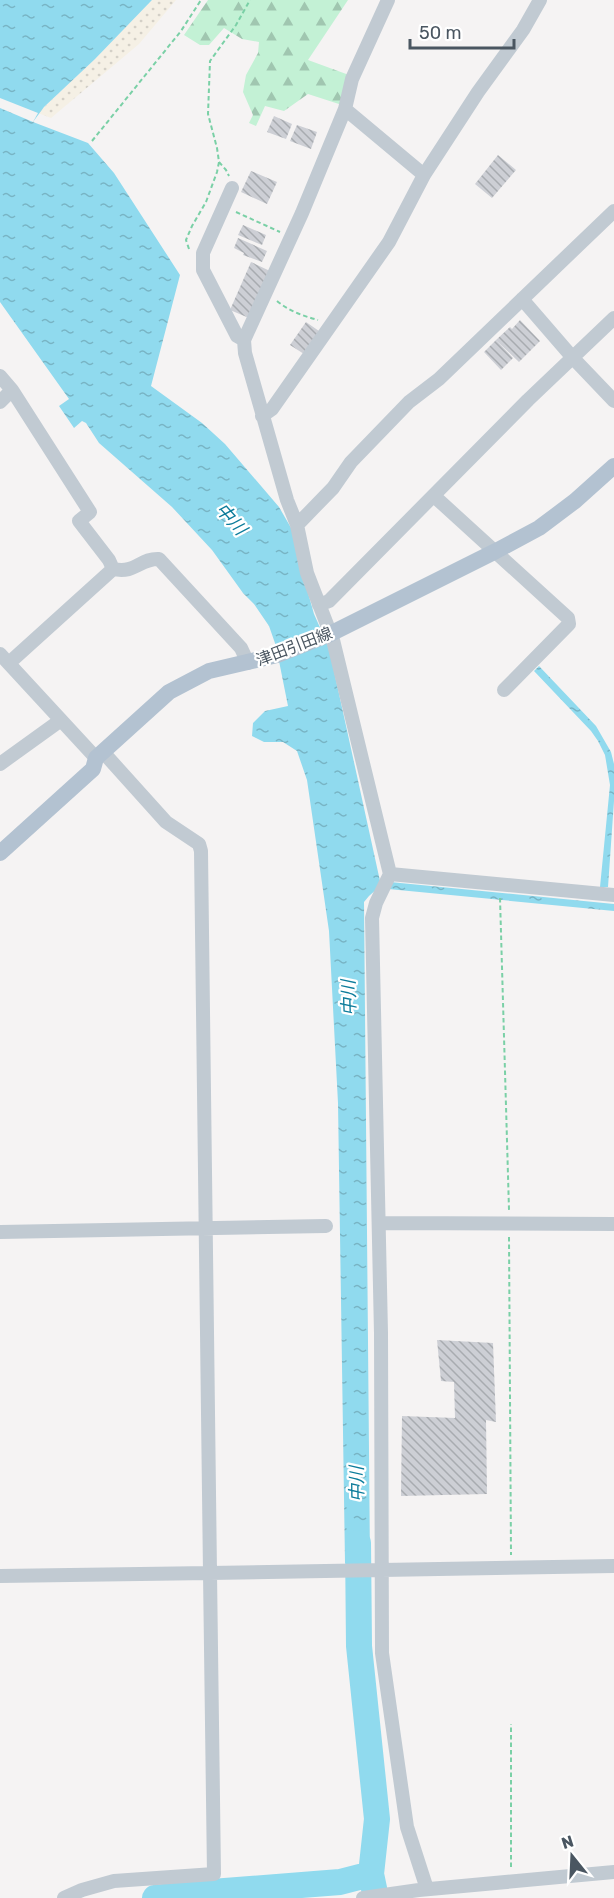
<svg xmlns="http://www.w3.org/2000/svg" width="614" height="1898" viewBox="0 0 614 1898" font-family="Rubik,'Noto Sans JP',sans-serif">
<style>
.forest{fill:url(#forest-firs)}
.sand{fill:url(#sand-dots)}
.water{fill:url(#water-ripples)}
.pier{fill:#f5f3f3}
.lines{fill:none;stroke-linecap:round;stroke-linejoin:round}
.river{stroke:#90daee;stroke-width:26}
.building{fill:url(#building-back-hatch)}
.path{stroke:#7ad0a6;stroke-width:2;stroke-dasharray:4.5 3;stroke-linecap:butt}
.minor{stroke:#c1cad2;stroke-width:14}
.major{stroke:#b3c2d1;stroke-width:16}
.labels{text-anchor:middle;stroke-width:4.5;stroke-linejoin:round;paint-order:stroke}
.street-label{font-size:16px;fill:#4a5661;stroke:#fff}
.water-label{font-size:18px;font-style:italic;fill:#0c7c9b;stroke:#fff}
</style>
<defs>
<pattern id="forest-firs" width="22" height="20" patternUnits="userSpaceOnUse" patternTransform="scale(1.5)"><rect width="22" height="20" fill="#c3f1d5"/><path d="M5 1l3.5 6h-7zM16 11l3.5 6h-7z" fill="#a0c6b0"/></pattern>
<pattern id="sand-dots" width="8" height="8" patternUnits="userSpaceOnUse" patternTransform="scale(1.5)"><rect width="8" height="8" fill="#f5f0e5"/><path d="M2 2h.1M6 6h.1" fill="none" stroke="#d4d0c7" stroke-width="1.8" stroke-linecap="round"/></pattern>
<pattern id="water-ripples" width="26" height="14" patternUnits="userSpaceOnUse" patternTransform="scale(1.5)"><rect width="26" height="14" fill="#90daee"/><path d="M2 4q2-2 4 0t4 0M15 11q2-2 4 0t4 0" fill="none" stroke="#78b4c4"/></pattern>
<pattern id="building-back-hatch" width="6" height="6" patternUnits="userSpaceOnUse" patternTransform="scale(1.5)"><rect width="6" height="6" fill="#cdcfd5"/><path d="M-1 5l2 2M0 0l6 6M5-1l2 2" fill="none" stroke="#a8abb0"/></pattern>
</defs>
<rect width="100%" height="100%" fill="#f5f3f3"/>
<path class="forest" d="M208,0H348L308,60L349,75L342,105L308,94L284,111L265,106L256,126L249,123L253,115L243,92L246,75L258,53L259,42L242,39L224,28L209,45H200L184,35Z"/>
<path class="sand" d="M152,0H176L139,44L51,118L38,113L95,59Z"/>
<path class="water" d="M0,0H152L95,59L44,107L33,122L88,143L114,173L180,275L151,386L202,423L225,444L279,507L294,533L303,575L314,614L329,648L380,881L614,904V911L378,888L369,896L364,902L370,1562L345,1563L338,1103L329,931L307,780L297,751L283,742H264L252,736L253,723L265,711L288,706L276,646L269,626L254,604L243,593L212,550L172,507L99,443L86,423L82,421L74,428L59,406L69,399L0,302Z
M539,666L596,726L611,752L614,764V801L608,887H600L610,785L605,755L598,741L591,731L534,671Z"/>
<path class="pier" d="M0,98L38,113L33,122L0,108Z"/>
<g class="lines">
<path class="river" d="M358,1543L359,1646L377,1819L371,1874L376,1898
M155,1898L199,1893L340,1882L371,1874"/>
</g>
<path class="building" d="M274,116L292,124L286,139L267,132Z
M297,125L317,132L311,149L290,141Z
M498,155L516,170L492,198L475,184Z
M251,171L277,182L267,204L241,192Z
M243,225L266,235L262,245L238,235Z
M238,238L267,251L262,262L243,255L244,253L234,248Z
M251,262L270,271L249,318L230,310Z
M520,320L540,341L519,362L496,340L510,327L512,329Z
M306,322L319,331L304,354L290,345Z
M496,340L513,358L501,370L484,352Z
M437,1340L493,1343L496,1422L486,1420L487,1494L401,1496L402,1416L455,1418L454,1382L441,1381Z"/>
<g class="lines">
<path class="path" d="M92,141L181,31L201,0
M219,162L226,170L229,176
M236,212L280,232
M189,249L186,240L192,226L206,202L217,172L219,162L217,148L208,114L210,61L236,25L250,0
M277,301C289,311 303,316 318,320
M500,898L509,1210
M509,1237L511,1555
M511,1867V1724"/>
<path class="minor" d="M388,0L352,79L345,109L302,213L244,340L245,353L287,500L297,525L307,573L333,640L390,874L376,903L372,918L381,1333L382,1653L407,1827L427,1889
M345,109L424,175
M232,188L203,253V270L237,336L244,340
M522,299L573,358L614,401
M0,376L12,390L90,512L79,521L109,560L113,569
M0,402L12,390
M262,416L272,409L389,242L424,175L478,92L523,30L540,0
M434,496L568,618L569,624L504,690
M297,525L333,488L351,462L409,402L439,379L614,211
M319,605L329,601L528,400L614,318
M0,654L96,758
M9,663L113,569C136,574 140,558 159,559L241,648L248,663
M0,764L61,720
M390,874L614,895
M379,1223L614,1224
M0,1232L326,1226
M0,1576L210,1573L201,851L199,844L166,822L103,752
M64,1898L82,1890L114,1881L214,1874L210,1573L614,1566
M363,1898L419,1890L614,1872"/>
<path class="major" d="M0,853L93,769L96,758L169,692L209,671L277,655L330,634L496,551L539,528L575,501L614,466"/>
</g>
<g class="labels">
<g class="street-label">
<text transform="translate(294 646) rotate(-21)" y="6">津田引田線</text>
</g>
<g class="water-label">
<text transform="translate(231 519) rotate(48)" y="6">中川</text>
<text transform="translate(349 998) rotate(-92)" y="6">中川</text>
<text transform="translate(357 1484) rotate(-91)" y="6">中川</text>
</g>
</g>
<g transform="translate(572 1856) rotate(342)" stroke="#ffffff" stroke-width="4.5" paint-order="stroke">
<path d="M0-4.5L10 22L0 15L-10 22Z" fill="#4a5661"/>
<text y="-9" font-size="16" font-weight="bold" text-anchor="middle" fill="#4a5661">N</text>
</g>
<path d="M410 39v9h104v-9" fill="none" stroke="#4a5661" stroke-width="3"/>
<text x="419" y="39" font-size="18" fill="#4a5661" stroke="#ffffff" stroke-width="4.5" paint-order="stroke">50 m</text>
</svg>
